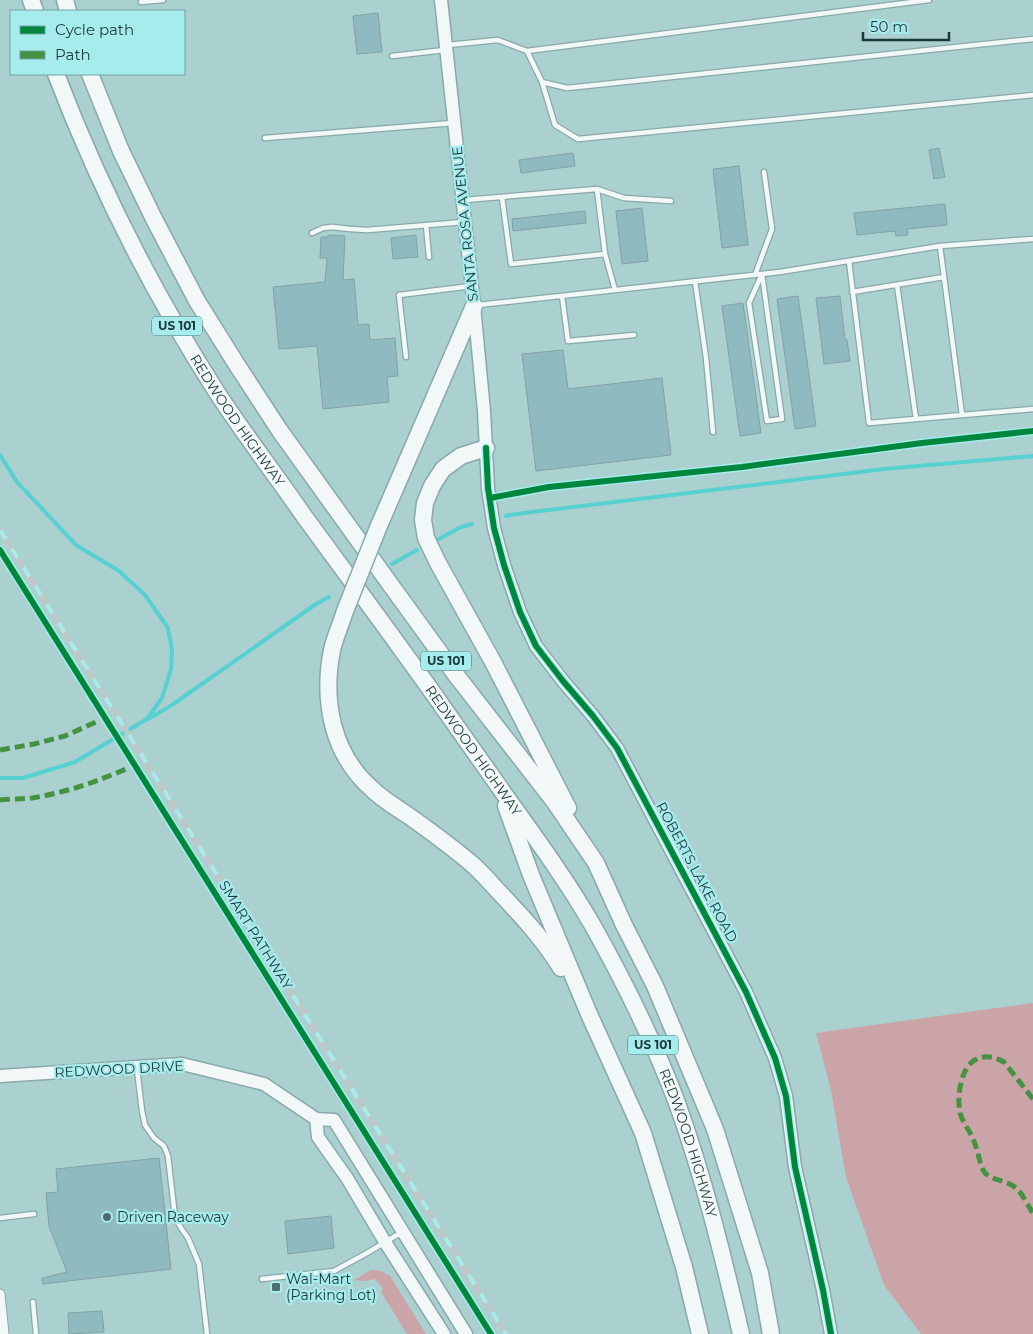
<svg xmlns="http://www.w3.org/2000/svg" width="1033" height="1334" viewBox="0 0 1033 1334" font-family="Montserrat,sans-serif">
<style>
.green{fill:#cba4a7}
.lines{fill:none;stroke-linecap:round;stroke-linejoin:round}
.stream{stroke:#57d0d2;stroke-width:4}
.building{fill:#8fbac0;stroke:#84a1a5}
.lane-casing{stroke:#8aa8a8;stroke-width:7}
.street-casing{stroke:#8aa8a8;stroke-width:11}
.secondary-casing{stroke:#8aa8a8;stroke-width:15}
.highway-casing{stroke:#8aa8a8;stroke-width:19}
.path{stroke:#bec9c9;stroke-width:2;stroke-dasharray:4 2.5;stroke-linecap:butt}
.lane{stroke:#f2f8f8;stroke-width:4.5}
.street{stroke:#f2f8f8;stroke-width:9}
.secondary{stroke:#f2f8f8;stroke-width:12}
.highway{stroke:#f2f8f8;stroke-width:16}
.rail-casing{stroke:#bec8c8;stroke-width:5.5}
.rail{stroke:#a7eced;stroke-width:4;stroke-dasharray:11;stroke-linecap:butt}
.highway-bridge-casing{stroke:#8aa8a8;stroke-width:19;stroke-linecap:butt}
.highway-bridge{stroke:#f2f8f8;stroke-width:16}
.quiet{stroke:#469243;stroke-width:5;stroke-dasharray:10 5;stroke-linecap:butt}
.cycleway-casing{stroke:#a7eced;stroke-width:9}
.cycleway{stroke:#00873e;stroke-width:6}
.poi-dot{fill:#4e6d6e;stroke:#a7eced;stroke-width:2}
.labels{text-anchor:middle;stroke-width:4.5;stroke-linejoin:round;paint-order:stroke}
.shield{fill:#a7eced;stroke:#466e6f;stroke-width:1}
.shield-label{font-size:12px;font-weight:bold;fill:#1c3839}
.street-label{font-size:14px;fill:#1c3839;stroke:#a7eced}
.poi-label{font-size:14px;fill:#1c3839;stroke:#a7eced;text-anchor:start}
</style>
<rect width="100%" height="100%" fill="#aad0d0"/>
<path class="green" d="M1033,1003V1334H921L884,1285L846,1177L831,1090L816,1033Z
M371,1270L381,1271L390,1276L426,1334H407L381,1292L383,1288L375,1279L365,1281L354,1280Z"/>
<g class="lines">
<path class="stream" d="M0,455L17,482L76,545L119,571L145,595L168,628L172,649L171,669L162,698L147,719L75,762L23,778H0
M506,516L516,514L884,469L1033,456
M437,540L461,527L472,524
M392,564L417,550
M148,719L172,705L316,604L329,597"/>
</g>
<path class="building" d="M378,13L382,52L357,54L353,16Z
M939,148L945,177L934,179L929,150Z
M573,153L575,166L521,173L519,160Z
M739,166L748,245L722,248L713,169Z
M945,204L947,225L907,229L908,235L896,236L895,231L857,235L854,213Z
M642,208L648,261L622,264L616,211Z
M585,211L586,223L513,231L512,219Z
M328,235L345,236L343,280L354,279L358,325L369,324L370,340L395,338L398,376L387,377L389,402L323,409L317,346L279,349L273,287L325,282L327,258H320L321,237H328Z
M416,235L418,257L393,259L391,238Z
M798,296L816,426L795,429L777,299Z
M840,296L845,340H847L850,361L824,364L816,298Z
M743,303L761,433L740,436L722,306Z
M563,350L568,389L662,378L671,455L536,471L522,354Z
M159,1158L171,1269L43,1284L42,1278L67,1272L49,1226L46,1193L58,1192L56,1169Z
M331,1216L334,1248L288,1254L285,1221Z
M102,1311L104,1332L69,1334L68,1313Z"/>
<g class="lines">
<defs>
<path id="lane" d="M141,2L163,0
M448,45L498,40L527,51L929,0
M527,51L542,82L555,125L578,139L1033,95
M392,56L445,50
M542,82L567,88L1033,39
M265,138L453,123
M597,189L624,198L671,201
M502,197L511,264L605,254
M464,200L597,189L605,254L615,290
M426,225L429,257
M312,233L323,228L332,227L350,229L367,230L464,222
M940,246L962,415
M849,261L869,423L1033,409
M762,274L782,419L767,421L749,303Z
M755,275L772,229L764,172
M695,281L706,358L713,432
M897,285L916,419
M852,292L944,277
M562,296L568,341L634,335
M478,305L780,272L940,246L1033,239
M406,357L399,295L471,286
M137,1069L142,1111L145,1125L154,1138L164,1146L168,1156L175,1217L181,1228L188,1238L199,1264L207,1334
M0,1218L34,1214
M262,1279L334,1271L367,1253L402,1232
M33,1302L36,1334"/>
<path id="street" d="M0,1294L4,1334"/>
<path id="secondary" d="M441,0L474,306L484,411L488,488L494,528L504,565L520,612L536,646L563,681L593,716L617,748L746,992L775,1058L786,1096L795,1167L823,1290L831,1334
M0,1076L182,1064L264,1084L316,1119L334,1120L466,1334
M316,1119L318,1137L347,1178L385,1242L444,1334"/>
<g id="highway">
<path d="M31,0L35,11"/>
<path d="M65,0L68,11"/>
<path id="s1" d="M56,74C98,184 152,291 216,391C244,434 275,474 304,516C346,573 387,629 428,686C456,726 484,765 512,805C540,844 569,884 593,926C625,983 654,1042 677,1103C704,1178 723,1256 741,1334"/>
<path d="M90,74L121,151L154,219L197,301L237,365L280,431L390,584L456,675L554,801L596,863L624,925L655,986L715,1129L760,1273L771,1334"/>
<path d="M486,448L461,456L443,469L432,486L425,503L423,520L426,538L438,563L493,662L568,808"/>
<path d="M378,528L474,306"/>
<path d="M345,611C341,624 335,637 332,650C322,701 332,754 372,789C383,800 396,807 409,816C430,831 452,847 472,864C481,872 490,882 498,891C521,915 544,940 561,968"/>
<path d="M506,806L531,875L589,1014L643,1133L684,1267L700,1334"/>
</g>
</defs>
<use href="#lane" class="lane-casing"/>
<use href="#street" class="street-casing"/>
<use href="#secondary" class="secondary-casing"/>
<use href="#highway" class="highway-casing"/>
<path class="path" d="M125,1087L131,1101V1112
M152,1105V1093L154,1085
M155,1122L160,1130L168,1135
M168,1221L173,1269"/>
<use href="#lane" class="lane"/>
<use href="#street" class="street"/>
<use href="#secondary" class="secondary"/>
<use href="#highway" class="highway"/>
<defs>
<path id="rail" d="M0,530L506,1334"/>
</defs>
<use href="#rail" class="rail-casing"/>
<use href="#rail" class="rail"/>
<defs>
<path id="highway-bridge" d="M345,611L378,528"/>
</defs>
<use href="#highway-bridge" class="highway-bridge-casing"/>
<use href="#highway-bridge" class="highway-bridge"/>
<path class="quiet" d="M0,750L34,744L65,736L96,722
M0,800C10,799 21,799 32,798C64,793 96,782 126,769
M1033,1099L1004,1062C993,1056 982,1054 972,1062C960,1072 957,1098 960,1113C963,1124 972,1133 975,1144C979,1153 979,1165 985,1173C993,1181 1007,1180 1016,1188C1023,1194 1028,1206 1033,1213"/>
<defs>
<path id="cycleway" d="M486,448L488,488L494,528L504,565L520,612L536,646L563,681L593,716L617,748L746,992L775,1058L786,1096L795,1167L823,1290L831,1334
M490,498L549,487L742,467L922,443L1033,431
M0,550L491,1334"/>
</defs>
<use href="#cycleway" class="cycleway-casing"/>
<use href="#cycleway" class="cycleway"/>
</g>
<g class="poi-dot">
<circle cx="107" cy="1217" r="5"/>
<rect x="271" y="1282" width="10" height="10" rx="2.5"/>
</g>
<g class="labels">
<g class="shield">
<rect x="152" y="316.5" width="50" height="19" rx="4"/>
<rect x="421" y="651.5" width="50" height="19" rx="4"/>
<rect x="628" y="1035.5" width="50" height="19" rx="4"/>
</g>
<g class="shield-label">
<text x="177" y="330">US 101</text>
<text x="446" y="665">US 101</text>
<text x="653" y="1049">US 101</text>
</g>
<g class="street-label">
<text transform="translate(465 224) rotate(-96)" y="5">SANTA ROSA AVENUE</text>
<text dy="5" stroke="none"><textPath href="#s1" startOffset="392">REDWOOD HIGHWAY</textPath></text>
<text dy="5" stroke="none"><textPath href="#s1" startOffset="798">REDWOOD HIGHWAY</textPath></text>
<text transform="translate(697 872) rotate(62)" y="5">ROBERTS LAKE ROAD</text>
<text transform="translate(256 935) rotate(58)" y="5">SMART PATHWAY</text>
<text transform="translate(119 1069) rotate(-3)" y="5">REDWOOD DRIVE</text>
<text dy="5" stroke="none"><textPath href="#s1" startOffset="1248">REDWOOD HIGHWAY</textPath></text>
</g>
<g class="poi-label">
<text x="117" y="1222">Driven Raceway</text>
<text x="286" y="1284">Wal-Mart<tspan x="286" dy="16">(Parking Lot)</tspan></text>
</g>
</g>
<rect x="10" y="10" width="175" height="65" fill="#a7eced" stroke="#6fa4a5"/>
<rect x="20" y="26" width="25" height="8" fill="#00873e" stroke="#6fa4a5"/>
<text x="55" y="35" font-size="15" fill="#1c3839">Cycle path</text>
<rect x="20" y="51" width="25" height="8" fill="#469243" stroke="#6fa4a5"/>
<text x="55" y="60" font-size="15" fill="#1c3839">Path</text>
<path d="M863 32v8h86v-8" fill="none" stroke="#1c3839" stroke-width="2.5"/>
<text x="870" y="32" font-size="15" fill="#1c3839" stroke="#a7eced" stroke-width="4" paint-order="stroke">50 m</text>
</svg>
